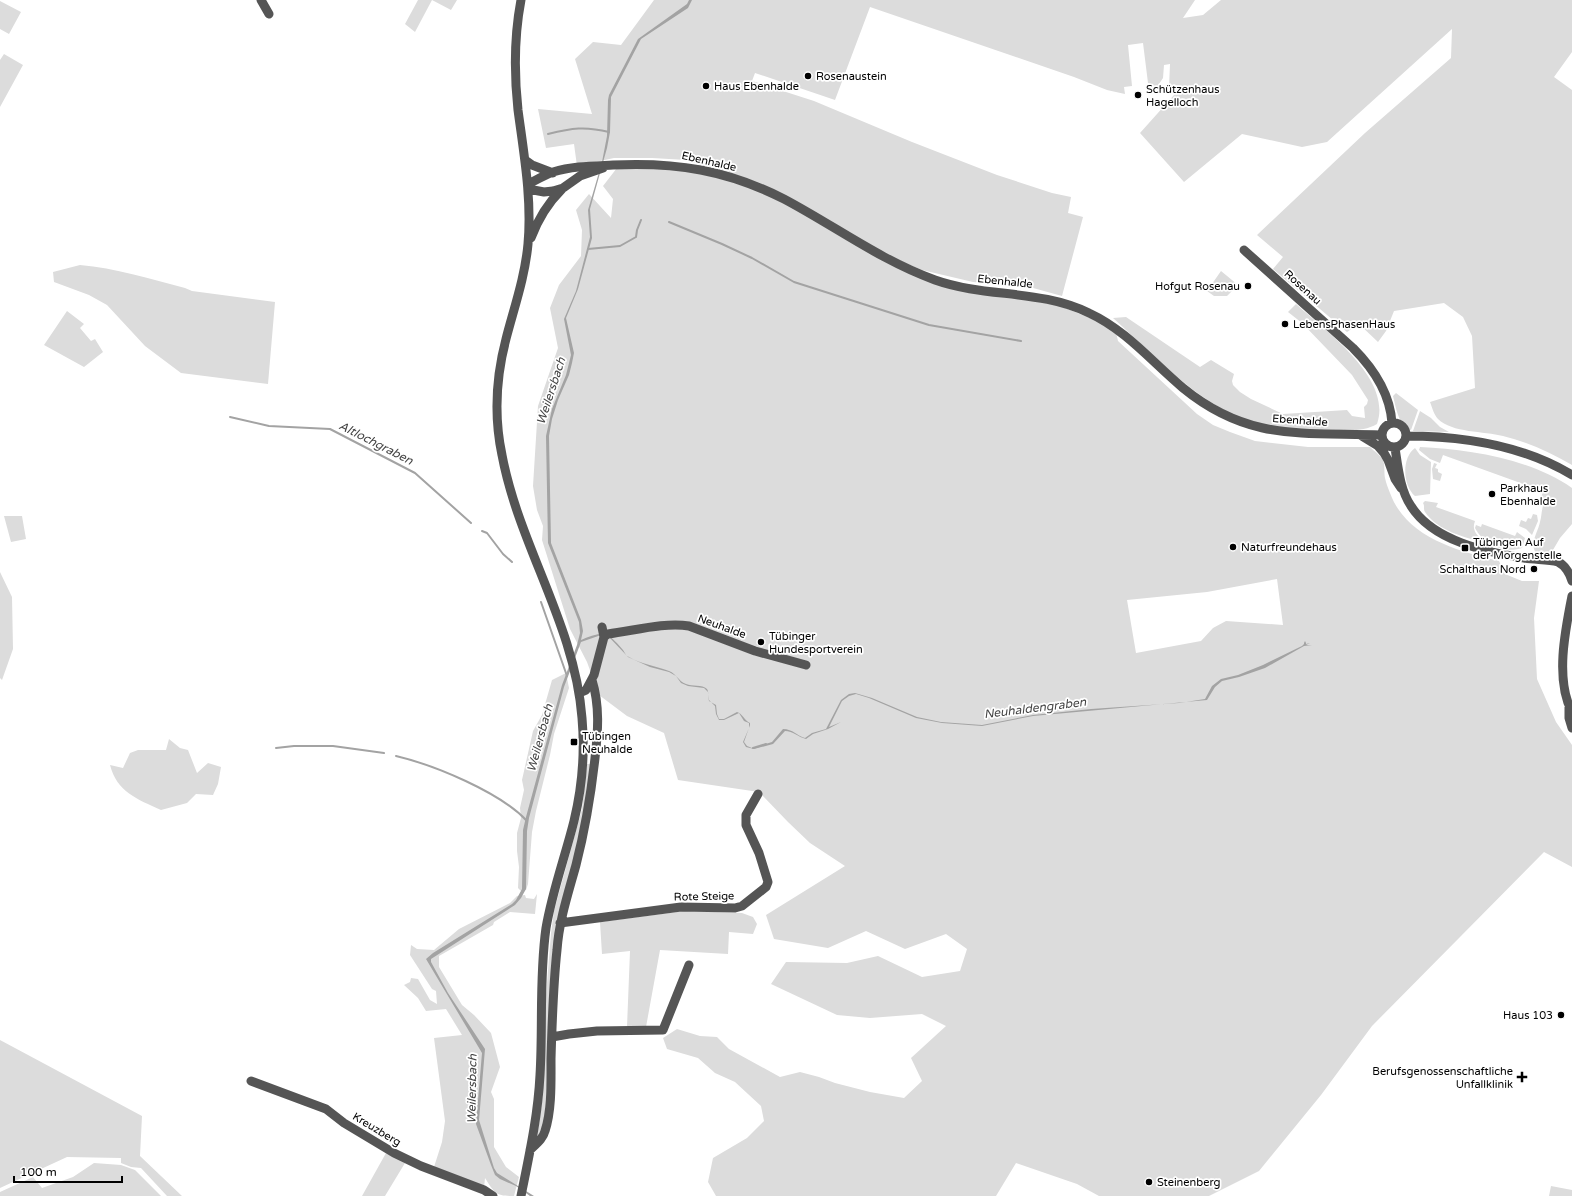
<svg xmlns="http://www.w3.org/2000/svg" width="1572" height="1196" viewBox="0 0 1572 1196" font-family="'Varela Round',sans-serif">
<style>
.green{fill:#dcdcdc;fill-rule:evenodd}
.water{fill:#a3a3a3}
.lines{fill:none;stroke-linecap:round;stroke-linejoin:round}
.stream{stroke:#a3a3a3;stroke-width:2}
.minor{stroke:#555;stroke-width:9}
.poi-dot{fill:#000;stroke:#fff;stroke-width:1.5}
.labels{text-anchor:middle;stroke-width:3.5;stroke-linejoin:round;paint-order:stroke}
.poi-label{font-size:11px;fill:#000;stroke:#fff;text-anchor:start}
.street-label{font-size:11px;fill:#000;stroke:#fff}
.water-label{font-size:12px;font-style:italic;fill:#444;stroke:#fff}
</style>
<rect width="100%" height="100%" fill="#fff"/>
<path class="green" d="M418,0H457L451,10L432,0L415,32L405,24Z
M654,0H1195L1183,18L1203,15L1221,0H1572V52L1554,77L1572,90V465C1550,452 1528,442 1503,436C1484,431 1452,433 1438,419C1434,415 1432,407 1430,402L1475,388L1472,336L1463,317L1444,303L1394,311L1386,331L1378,342L1359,324L1347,332L1273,269L1283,257L1257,235L1365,133L1451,58L1452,29L1327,142L1302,147L1242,134L1184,182L1140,133L1174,95L1176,90L1169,88L1170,64L1164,65L1163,78L1157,87L1148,83L1143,43L1128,45L1132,86L1124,87L1125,94L1107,90L1074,77L870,7L835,100L755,73L752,81L814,101L912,142L997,175L1052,193L1071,197L1068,213L1083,217L1062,296L1026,286L973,282L922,270L875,250L740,177L686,160L652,158H614L577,166L574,144L546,148L538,109L592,114L575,59L593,42L621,45Z
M0,1L21,12L9,34L0,29Z
M4,54L23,65L0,107V60Z
M620,164H638L738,179L927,277L1035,296L1115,328L1118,341L1197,414L1213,425L1230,432L1255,441L1308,447H1370C1374,451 1381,456 1383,460C1385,465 1384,473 1385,478C1386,483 1388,488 1390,493C1406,537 1457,551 1499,561L1505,574L1522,581H1539L1534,618L1537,679L1556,722L1572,745V867L1544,852L1372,1026L1321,1095L1259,1171L1209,1196H1099L1077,1184L1016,1163L996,1196H716L708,1182L713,1158L747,1138L764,1121L761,1106L735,1082L715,1073L698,1058L667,1049L663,1038L677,1029L700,1036L717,1037L729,1049L780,1077L800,1072L819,1077L835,1083L870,1092L904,1098L922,1081L911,1058L946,1026L922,1014L870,1018L837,1015L771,984L786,962L847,963L878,956L922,977L960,971L967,949L946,934L905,949L866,931L828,948L774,939L766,915L845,866L810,843L788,822L759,792L678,780L664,733L627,716L599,695L587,662L570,629L542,540L543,526L537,510L533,486L538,406L558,348L550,308L559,285L581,256L582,230L576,210L589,194L611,218L613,199L603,186ZM1277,579L1283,625L1226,621L1213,628L1201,641L1136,653L1127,600L1207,592Z
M80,265C115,268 150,279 185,288L192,291L275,302L268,384L181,373L145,346L107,305L89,295L54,282L53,272Z
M1221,271L1238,285L1227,296H1214L1207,291Z
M1296,304C1326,331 1393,379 1377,424C1362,433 1342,430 1324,429C1299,429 1272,429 1248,421C1195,401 1154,355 1113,318L1126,317L1200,367L1211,360L1234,374L1232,381L1233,385L1240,392L1251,399L1283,414L1347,410L1352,416L1365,418L1364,407L1367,404L1368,400L1352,375L1302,323L1288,312Z
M67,311L84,324L80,328L91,341L95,339L103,352L84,367L44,345Z
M1396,393L1418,410L1411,430C1398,425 1396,407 1393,396Z
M1420,411L1431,418L1440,427L1449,432L1413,431Z
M1420,447C1468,449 1531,459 1572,488V524L1560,538L1550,555L1536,553C1529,544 1538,532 1540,522C1542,515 1541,511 1544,503L1540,501L1543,491L1443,455L1440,463L1430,459L1419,450Z
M1415,448L1420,455L1431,462L1430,494L1415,496C1403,486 1401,458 1415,448Z
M1434,463L1437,464L1435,468L1438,469V472L1442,474L1440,481L1433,479L1432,469Z
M1425,501L1438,503L1436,507L1475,521C1471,531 1478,536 1485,543C1464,537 1438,531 1425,512C1423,509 1425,506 1423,503Z
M1533,514L1537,515L1538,521L1532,535L1526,529L1519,526L1521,520L1526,522L1528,518L1531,519Z
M4,516H22L26,539L11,542Z
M1482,524L1515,536L1517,532L1525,538L1522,548C1505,554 1483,544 1475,528L1476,525L1481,527Z
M0,572L12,597L13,649L2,680L0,678Z
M566,673L569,688L554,734L550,755L536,811L532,832L528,884L526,890L521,891L518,888L519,867L517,851V833L521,818L520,808L524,790L522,780L533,731L542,715L552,680Z
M169,739L180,748L188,750L197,773L208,763L221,767L218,784L213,795L196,794L187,803L161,810C137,799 117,792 110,765L123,768L130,753L138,750H166Z
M587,764H593L588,801L560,912L544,1125L537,1139L543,1095L545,1008L551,933L554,911L582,809Z
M537,894L535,914L510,912L494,922L493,925L439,956V967L462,1005L474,1015L491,1033L500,1067L491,1092L494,1099V1147L506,1167L519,1177L514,1196C496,1196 495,1194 485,1178L484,1188L434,1167L442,1142L445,1121L434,1038L462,1035L446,1009L426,1011L418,998L404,985L410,982L411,978L418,979L430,1000L437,1004L436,991L432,989L410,955L411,945L417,949L434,950L459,929L510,903L517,896L525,895L526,898L534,899Z
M685,911L742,913L753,917L757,924L753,934L729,932L728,954L660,950L646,1027H627L630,951L602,954L600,922Z
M0,1040L142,1116L140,1156L182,1196H167L141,1168L131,1167L121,1163V1158L67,1157L0,1188Z
M386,1153L405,1163L385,1196H362Z
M94,1163L121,1165L135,1170L161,1196H0V1192L33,1177L42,1188L73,1177Z
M1551,1186L1572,1190V1196H1549Z"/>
<path class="water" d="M689,0H692L688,8L641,39L611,97L610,132L607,148L590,209L592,238L578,289L566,318L574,353L572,363L569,375L558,400L552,419L549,436L551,543L581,620L583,631L581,640C588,637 599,633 605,634C611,636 619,645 623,650C625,653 626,656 629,657C641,664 656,666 669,671C677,674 678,681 686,684C692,687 702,684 707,689C709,692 708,697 709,701L716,705L717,714L719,719H724L737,712C742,713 744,720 750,723V725L744,742L747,746L752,748L772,742L783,729C793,729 797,736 805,738L812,733L826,729L841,700L849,694L855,693L872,698L917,717L941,722L982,725L1033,715L1091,709L1179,703L1205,699L1212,686L1221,679L1238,675L1263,665L1302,646L1304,644V641L1305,643L1306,641V644L1310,643L1306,645H1312L1304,646L1265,668L1239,677L1222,681L1215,687L1207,700L1033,716L982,726L942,723L916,718L869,698L856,694L849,696L842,701L829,727L841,722L828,729L813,734L806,739C798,737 793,731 785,731L773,744L754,749L746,747L743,742L749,728V723L744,721L739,713L724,720H719L716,714L715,706L709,700L708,692L704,688L688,686L681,683L676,676L669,672L650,667L628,657L609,637L604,634L581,642L564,687L529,818L527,831L526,889L521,898L515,905L431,959V962L448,993L485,1049L479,1120L494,1168L497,1173L534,1196H530L516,1186L500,1179L495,1175L491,1165L476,1124L482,1053L426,959L433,953L512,904L516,900L522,889L523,830L526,817L562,685L577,645L580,633L579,622L548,543L546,436L552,409L566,375L571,355L564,319L576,291L590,237L588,210L602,162L607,136L608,100L609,95L638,39L687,4Z"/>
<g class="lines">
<path class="stream" d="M548,134C572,128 585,126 609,132
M669,222L722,244L752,258L794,282L929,325L1021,341
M588,249L620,246L636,237L637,230L641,220
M230,417L269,426L330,429L415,473L471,523
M482,531L487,533L503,554L512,562
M541,602L567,676
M276,748L294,746H333L384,753
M753,748L766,744
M396,756C434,765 500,792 527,821"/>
<path class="minor" d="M261,0L269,14
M521,0C514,37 514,73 518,110C524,155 532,199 528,244C525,277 514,308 506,339C496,377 494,417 502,455C519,546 575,625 582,718C585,752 582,788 574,821C565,857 552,892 546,928C539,977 543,1026 540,1075C538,1116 529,1156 521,1196
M525,160L532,165L553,173
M528,184C536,180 545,175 553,172C573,166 593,166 613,165C676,162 727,170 784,199C835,226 880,260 935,280C986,298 1040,289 1089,313C1126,330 1152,362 1183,388C1249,442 1303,432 1381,435
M528,189L544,192L553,191L563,188L580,176L603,168
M531,238C538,219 548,203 562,189
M1244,250L1353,348C1374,369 1390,393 1392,423
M1382 435a12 12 0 1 1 24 0a12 12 0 1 1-24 0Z
M1360,435L1378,446L1384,453L1388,460L1395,479L1401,488
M1406,436C1463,436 1522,445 1572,475
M1395,448C1398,467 1400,490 1411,506C1433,541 1486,552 1524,558C1535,560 1548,559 1558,562C1565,565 1570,574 1572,581
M1572,596C1565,631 1555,680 1572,712
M604,637L608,634C633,631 664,622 689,626L755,651L806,665
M579,693L586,690L594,675L604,637L602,627
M1569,707V718L1572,728
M560,923L681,907L735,908L742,906L766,887L768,882L759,853L746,825V815L758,794
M552,1037L569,1034L597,1031L663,1030L689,965
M251,1081L326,1109L344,1123L394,1153L421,1166L484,1190L493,1196
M530,1150C536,1144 543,1139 545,1131C552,1110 551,1081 551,1059C552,1023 553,987 557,950C559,921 568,894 576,865C585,830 591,794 595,758C598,732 600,706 592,680"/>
</g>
<g class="poi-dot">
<circle cx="808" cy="76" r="4"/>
<circle cx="706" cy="86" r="4"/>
<circle cx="1138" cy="95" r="4"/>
<circle cx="1248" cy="286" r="4"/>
<circle cx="1285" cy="324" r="4"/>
<circle cx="1492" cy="494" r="4"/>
<circle cx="1233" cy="547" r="4"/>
<rect x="1461" y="544" width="8" height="8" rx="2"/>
<circle cx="1534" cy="569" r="4"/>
<circle cx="761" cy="642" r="4"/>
<rect x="570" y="738" width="8" height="8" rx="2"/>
<circle cx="1561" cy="1015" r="4"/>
<path d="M1520 1071h4v4h4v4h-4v4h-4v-4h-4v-4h4z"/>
<circle cx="1149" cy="1182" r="4"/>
</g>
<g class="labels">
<g class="poi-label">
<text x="816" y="80">Rosenaustein</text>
<text x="714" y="90">Haus Ebenhalde</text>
<text x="1146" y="93">Schützenhaus<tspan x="1146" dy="13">Hagelloch</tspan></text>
<text x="1240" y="290" text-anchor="end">Hofgut Rosenau</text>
<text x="1293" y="328">LebensPhasenHaus</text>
<text x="1500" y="492">Parkhaus<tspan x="1500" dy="13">Ebenhalde</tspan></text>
<text x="1473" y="546">Tübingen Auf<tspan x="1473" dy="13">der Morgenstelle</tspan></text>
<text x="1241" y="551">Naturfreundehaus</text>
<text x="1526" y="573" text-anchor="end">Schalthaus Nord</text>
<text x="769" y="640">Tübinger<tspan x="769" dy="13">Hundesportverein</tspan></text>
<text x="582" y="740">Tübingen<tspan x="582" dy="13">Neuhalde</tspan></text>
<text x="1553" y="1019" text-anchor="end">Haus 103</text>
<text x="1513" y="1075" text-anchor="end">Berufsgenossenschaftliche<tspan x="1513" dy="13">Unfallklinik</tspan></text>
<text x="1157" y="1186">Steinenberg</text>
</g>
<g class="street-label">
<text transform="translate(709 161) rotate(13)" y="4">Ebenhalde</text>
<text transform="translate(1005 281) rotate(6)" y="4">Ebenhalde</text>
<text transform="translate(1303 287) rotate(42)" y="4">Rosenau</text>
<text transform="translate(1300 420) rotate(4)" y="4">Ebenhalde</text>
<text transform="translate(722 626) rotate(20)" y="4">Neuhalde</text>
<text transform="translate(704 896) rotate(-1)" y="4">Rote Steige</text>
<text transform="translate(377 1129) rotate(31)" y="4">Kreuzberg</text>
</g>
<g class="water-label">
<text transform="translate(551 391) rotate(-72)" y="4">Weilersbach</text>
<text transform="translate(376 443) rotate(27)" y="4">Altlochgraben</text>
<text transform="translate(1035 708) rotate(-7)" y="4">Neuhaldengraben</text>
<text transform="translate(540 738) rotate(-75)" y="4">Weilersbach</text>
<text transform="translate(472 1089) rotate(-89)" y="4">Weilersbach</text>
</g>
</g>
<path d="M14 1176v6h108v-6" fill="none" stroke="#000000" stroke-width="2"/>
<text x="20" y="1176" font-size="12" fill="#000000" stroke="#ffffff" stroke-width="3" paint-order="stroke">100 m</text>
</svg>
